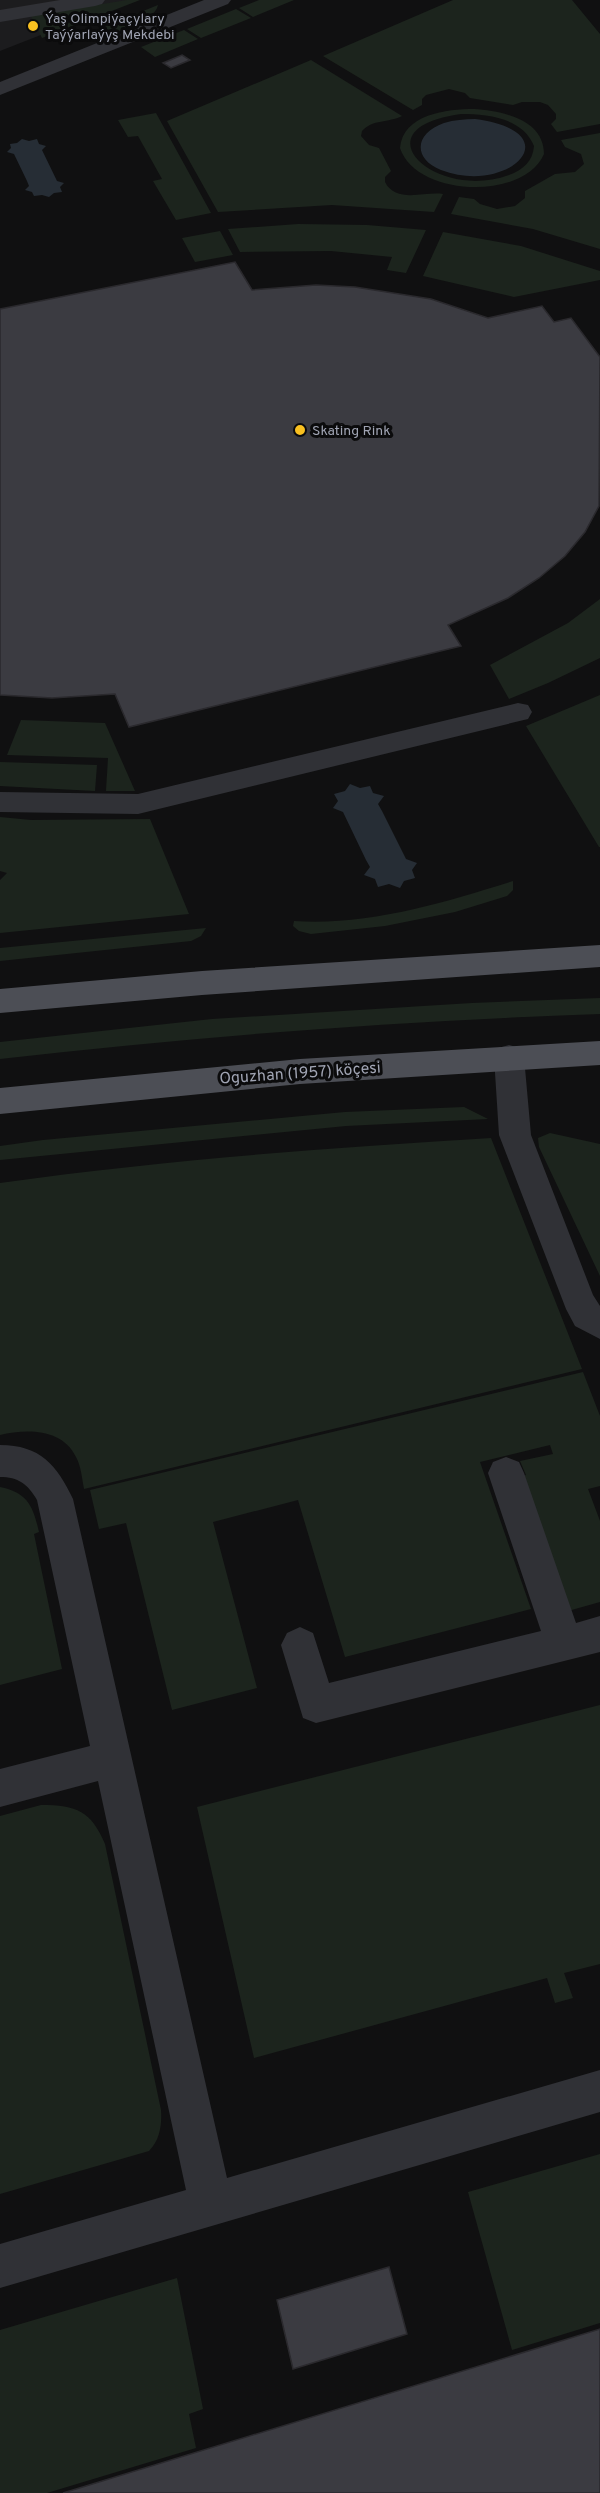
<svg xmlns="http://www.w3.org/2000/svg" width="600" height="2493" viewBox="0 0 600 2493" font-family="Overpass,sans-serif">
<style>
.built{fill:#1c1c1e}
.green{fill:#1c241d;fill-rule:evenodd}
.water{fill:#262d35}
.building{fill:#3b3b41;stroke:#2a292d;stroke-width:1.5}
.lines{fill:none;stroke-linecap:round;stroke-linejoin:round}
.minor{fill:#303136;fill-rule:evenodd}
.major{fill:#4c4e55;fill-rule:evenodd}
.poi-dot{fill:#f9c020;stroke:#0b0b0c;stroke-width:2}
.labels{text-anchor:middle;stroke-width:6;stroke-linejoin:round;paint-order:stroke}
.far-poi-label{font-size:14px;fill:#a0a4b3;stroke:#0b0b0c;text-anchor:start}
.street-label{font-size:16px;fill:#a0a4b3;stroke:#0b0b0c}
</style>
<rect width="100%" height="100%" fill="#101011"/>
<path class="built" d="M0,0H130L0,51Z"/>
<path class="green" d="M127,0H140L42,38L31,16Z
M259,0H294L253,17L239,8Z
M453,0H572L600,34V124L557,132L551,124L556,119V114L548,105L540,102H522L513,105L470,98L465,93L449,89L426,95L422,99V105L413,110L323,56Z
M158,5C155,22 110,34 95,40L91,32Z
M236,9L251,18L201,38L187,29Z
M184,30L198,39L155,57L141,47Z
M311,60L402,116C388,123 373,119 362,131L361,136L369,145L379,148L391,171L385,177V182C396,204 425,191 443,194L434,212L332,205L218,212L167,121Z
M474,109C502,111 544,119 544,154C524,201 416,197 400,148C403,114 447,109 474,109ZM461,114C488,114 523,118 534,146C533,161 523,170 509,175C435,202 356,128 461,114Z
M156,113L211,213L176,220L153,181L162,179L138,136L128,137L118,120Z
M600,133V249L533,229L451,214L459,197L474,199L480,204L497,209L515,206L525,198V191L555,174L575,172L584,164L581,154L565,147L561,140Z
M298,224L367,225L426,230L406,273L387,270L392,257L331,251L240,252L228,229Z
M220,231L233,255L195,262L182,238Z
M443,232L521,246L600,271V280L514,297L423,276Z
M600,599V658L548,683L509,699L490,665L568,623Z
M600,695V847H599L526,726Z
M21,720L105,723L135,791H106L108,758L7,755Z
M0,762L97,765L95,791L0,786Z
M0,817L31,820L150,819L189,914L0,933V880L7,873L0,871Z
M513,881V890L507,896L455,912L385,926L311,934L299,931L293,926L294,921C367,926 443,903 513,881Z
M206,928L201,936L191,941L0,961V948Z
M600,998V1014C399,1021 200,1036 0,1059V1042L212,1019L472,1003Z
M464,1107L488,1119L346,1126L0,1160V1146L43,1140L345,1112Z
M550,1133L600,1144V1276L539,1147L538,1138Z
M491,1138L582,1369L84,1489C82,1478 81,1466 76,1457C62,1428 26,1429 0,1435V1183C163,1160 327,1148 491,1138Z
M583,1372L600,1416V1486L588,1489L600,1521V1602L568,1611L520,1477L526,1475L520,1461L553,1454L550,1445L480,1462L531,1609L345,1657L298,1500L213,1522L257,1688L172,1710L126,1523L99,1529L90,1490Z
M0,1487C28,1493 33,1506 39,1532L34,1534L62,1669L0,1685Z
M600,1705V1964L564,1973L573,1998L555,2003L547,1978L254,2058L197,1807Z
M41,1805C77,1805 91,1811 105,1844L161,2110C162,2124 160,2140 149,2151L0,2194V1816Z
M600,2154V2323L512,2350L468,2192Z
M177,2278L203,2409L189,2414L196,2448L47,2493H0V2330Z"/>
<path class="water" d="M475,119C573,132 509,196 441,170C412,158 415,133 444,123C454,120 465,119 475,119Z
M22,139L29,141L37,139L39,144L46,146L42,150L57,181L64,183L60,187L62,192L54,193L49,197L42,195L34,196L32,192L25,190L29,186L27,181L14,154L7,152L11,148L10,144L17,143Z
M350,784L360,788L370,786L373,793L384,796L378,804L382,811L406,859L417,863L412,870L415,878L404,881L400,888L389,884L378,887L375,879L364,875L370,867L366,860L343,812L333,808L338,801L334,794L345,791Z"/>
<path class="building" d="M182,55L190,60L171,68L163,63Z
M235,262L252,290L316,285L355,287L431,299L488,318L542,306L554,322L571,318L600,357L599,506L585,532L565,556L539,578L508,598L448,625L461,646L129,727L115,694L52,698L0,695V309Z
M389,2267L407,2334L293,2369L277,2300Z
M600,2329V2493H63Z"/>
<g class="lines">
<path class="minor" d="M60,0H105L102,4L95,6L0,22V10Z
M204,0H231L228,4L0,95V82Z
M518,703L528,705L532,712L528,719L138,814L0,812V792L138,794Z
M509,1045L520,1048L524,1057L531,1135L593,1295L600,1306V1339L575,1326L566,1309L499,1135L494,1057L498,1048Z
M0,1445C40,1445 57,1465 73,1499L227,2178L600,2070V2112L0,2288V2244L186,2190L98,1781L0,1807V1769L90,1746L37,1500C28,1484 18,1477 0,1477Z
M506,1457L519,1462L524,1473L576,1623L600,1616V1652L316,1723L303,1718L281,1645L287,1633L300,1627L313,1633L329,1683L541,1631L488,1473L493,1462Z"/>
<path class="major" d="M600,945V967L202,995L0,1013V989L202,971Z
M600,1041V1065L300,1084L0,1114V1088L300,1059Z"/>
</g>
<g class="poi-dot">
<circle cx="33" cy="26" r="6"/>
<circle cx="300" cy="430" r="6"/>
</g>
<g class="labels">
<g class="far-poi-label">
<text x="45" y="23">Ýaş Olimpiýaçylary<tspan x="45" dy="16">Taýýarlaýyş Mekdebi</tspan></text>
<text x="312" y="435">Skating Rink</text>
</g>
<g class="street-label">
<text transform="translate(300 1072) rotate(-4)" y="6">Oguzhan (1957) köçesi</text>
</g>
</g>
</svg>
